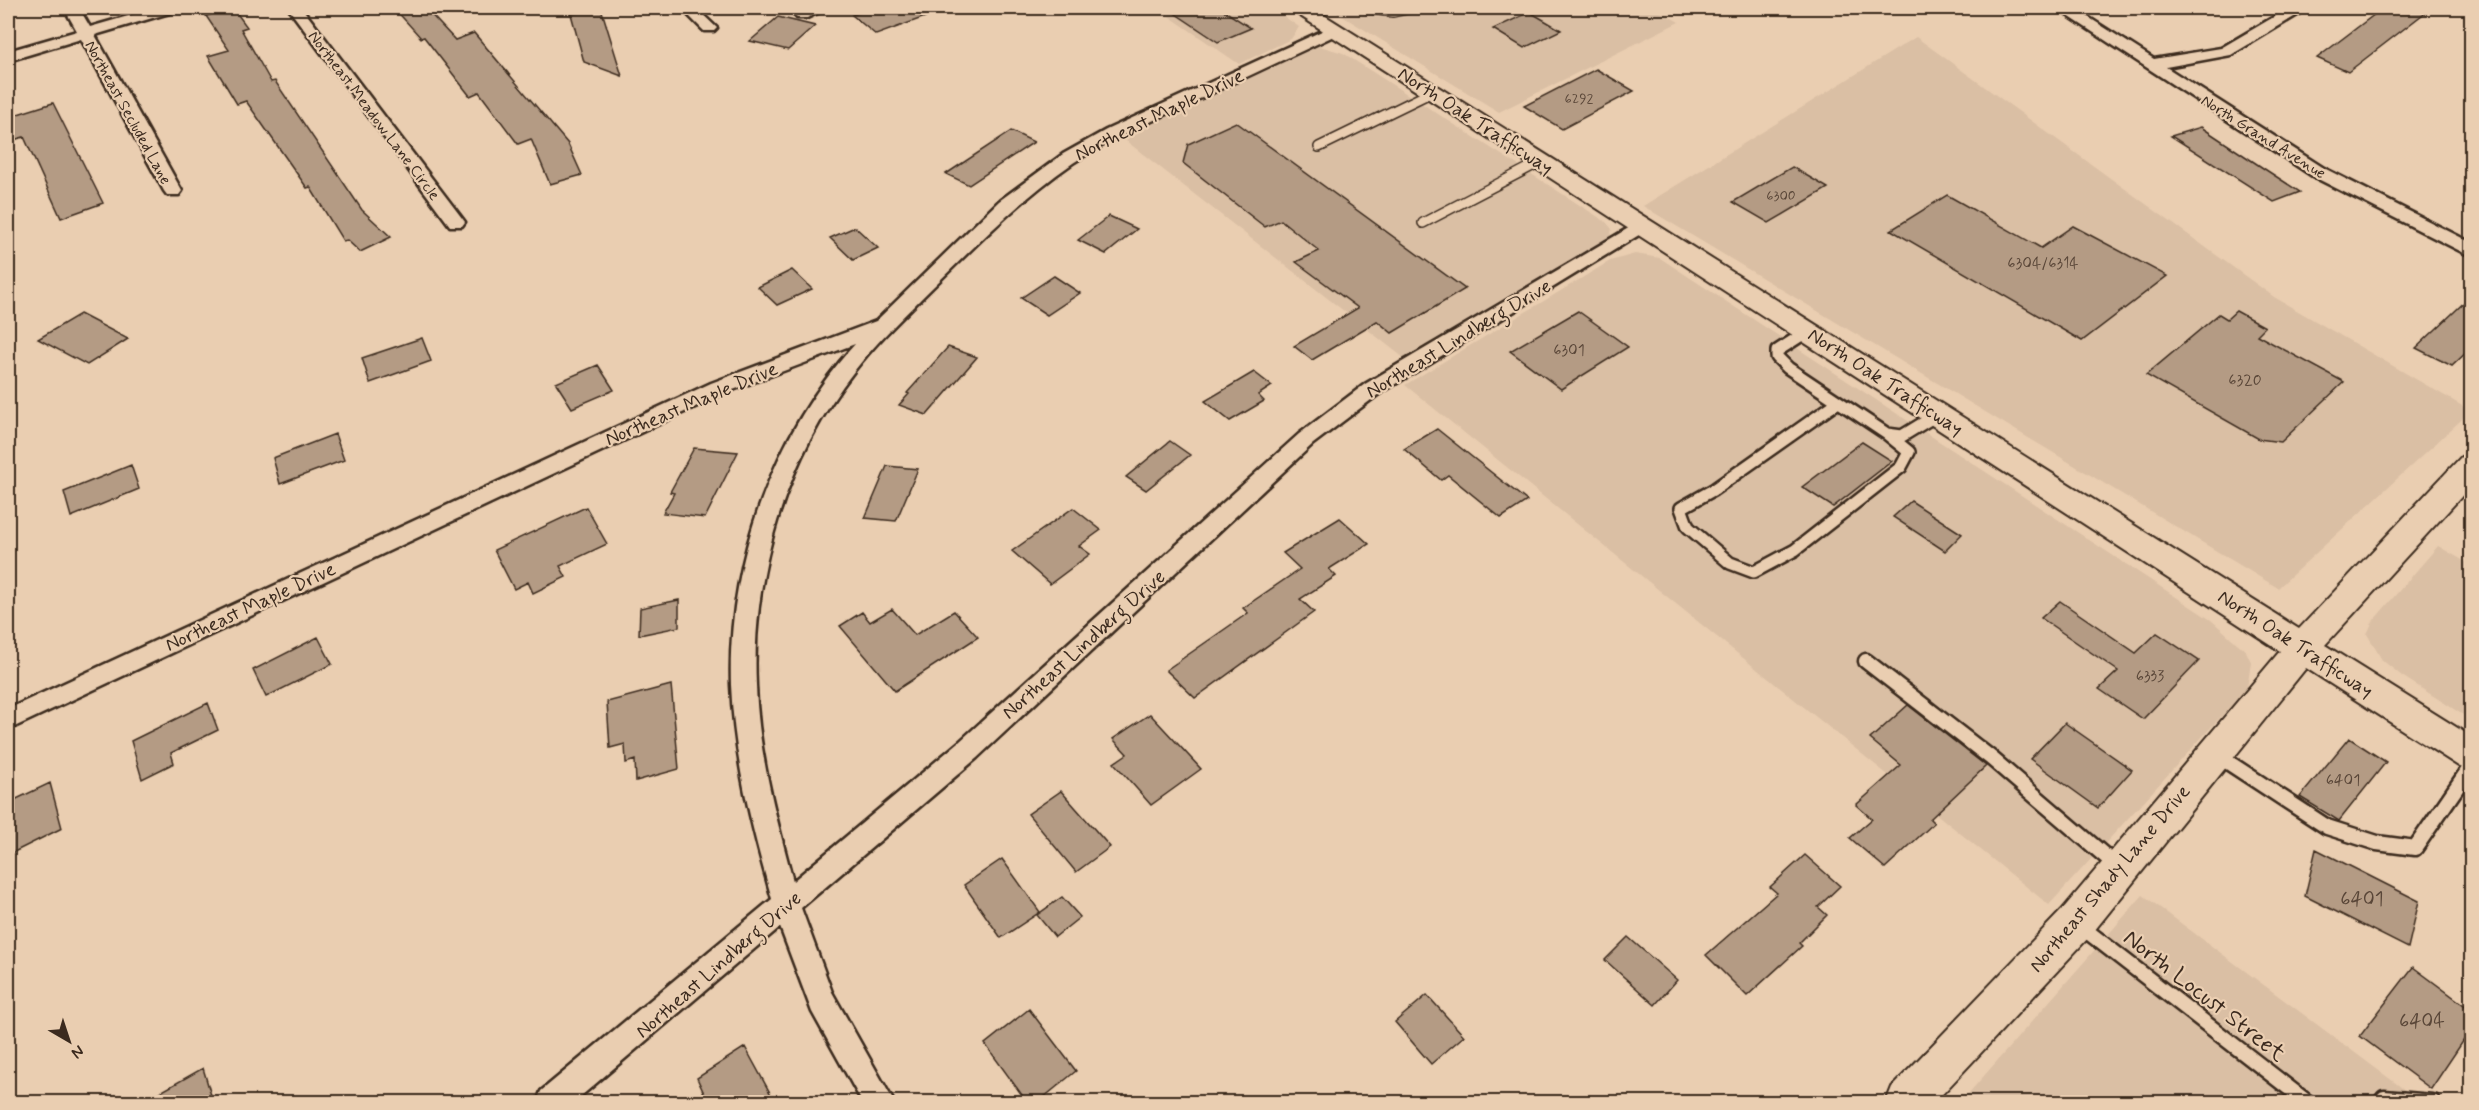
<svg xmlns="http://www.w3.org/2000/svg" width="2479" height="1110" viewBox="0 0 2479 1110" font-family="Mynerve,sans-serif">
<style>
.built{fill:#dabfa4}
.building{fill:#b49b84;stroke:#3b2a1e;stroke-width:1.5}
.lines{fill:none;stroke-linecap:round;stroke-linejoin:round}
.lane-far2-casing{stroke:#3b2a1e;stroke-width:12}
.lane-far1-casing{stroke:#3b2a1e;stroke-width:16}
.lane-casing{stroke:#3b2a1e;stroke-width:19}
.street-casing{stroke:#3b2a1e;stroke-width:5}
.secondary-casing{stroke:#3b2a1e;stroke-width:4}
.lane-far2{stroke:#eaceb1;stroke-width:9}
.lane-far1{stroke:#eaceb1;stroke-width:11}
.lane{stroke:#eaceb1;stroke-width:14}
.street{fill:#eaceb1;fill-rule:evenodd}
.secondary{fill:#eaceb1;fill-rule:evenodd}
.labels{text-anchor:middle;stroke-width:4.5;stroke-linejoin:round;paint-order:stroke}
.far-number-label{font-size:14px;fill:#594638}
.far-street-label{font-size:16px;fill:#3b2a1e;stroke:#eaceb1}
.number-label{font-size:16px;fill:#594638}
.street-label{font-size:20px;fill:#3b2a1e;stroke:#eaceb1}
.near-number-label{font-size:20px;fill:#594638}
.near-street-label{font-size:24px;fill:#3b2a1e;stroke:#eaceb1}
</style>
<rect width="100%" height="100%" fill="#eaceb1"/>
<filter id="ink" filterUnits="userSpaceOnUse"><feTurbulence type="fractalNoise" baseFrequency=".0167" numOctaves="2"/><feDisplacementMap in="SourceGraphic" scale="12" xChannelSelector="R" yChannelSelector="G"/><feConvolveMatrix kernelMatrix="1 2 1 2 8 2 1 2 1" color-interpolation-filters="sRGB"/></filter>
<g filter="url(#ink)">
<path class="built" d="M1157,8H1272L1299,27L1291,39L1239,64Z
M1329,8H1654L1679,22L1499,112Z
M1916,37L2274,297L2471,411L2278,588L1643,206Z
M1320,46L1343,53L1606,222L1612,229L1610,236L1604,242L1404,358L1125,140L1207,94L1308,48Z
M1635,254L1660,258L2211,620L2246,651L2251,662L2247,688L2049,905L1405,385L1610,261Z
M2438,546L2471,565V720L2402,676L2382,660L2367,634L2373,621Z
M2143,895L2421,1102H1961Z"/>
<path class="building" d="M233,8L247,27L241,29L271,82L275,81L362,210L391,237L360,252L347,240L343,241L310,187L307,188L246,101L237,104L208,56L229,50L206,16Z
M394,8H425L455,40L474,33L568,144L582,175L550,184L531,139L518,144L479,92L470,96L424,37L421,38Z
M601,8L622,76L584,62L571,14Z
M873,8H943L944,10L876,35L852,15Z
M1167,8H1220L1251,28L1218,42Z
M2383,8H2431L2348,72L2317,58Z
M1530,12L1561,30L1524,48L1493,29Z
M778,17L815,26L788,50L750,41Z
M1596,69L1634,91L1562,129L1524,106Z
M53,103L103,203L61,218L24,137L13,140L8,130V117Z
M1236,122L1465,289L1392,333L1377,321L1312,360L1294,346L1358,308L1296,262L1319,251L1281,220L1265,227L1183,163L1188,144Z
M2201,127L2263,168L2300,192L2274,202L2171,136Z
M1011,131L1034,142L969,185L946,174Z
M1792,167L1828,188L1769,223L1733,202Z
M1947,195L2041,248L2073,226L2167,276L2082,341L1891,230Z
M1109,216L1137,229L1106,254L1078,240Z
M855,227L878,248L853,260L830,238Z
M792,270L812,289L777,305L758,287Z
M1054,276L1080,293L1047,315L1021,298Z
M2472,295V347L2452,366L2416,348Z
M1578,311L1628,347L1561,389L1510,351Z
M2236,311L2265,327L2257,335L2344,382L2281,442L2259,439L2146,375L2219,314L2227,319Z
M80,314L128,339L87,365L38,339Z
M422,338L431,361L370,383L362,358Z
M948,347L977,357L927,415L899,405L909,394L907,393Z
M598,365L614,390L572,408L556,383Z
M1254,372L1272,386L1258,395L1264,401L1230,421L1205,401Z
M1437,429L1527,501L1501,518L1448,475L1441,480L1404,449Z
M335,434L344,460L280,484L273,458Z
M1170,441L1190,455L1146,490L1126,477Z
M1862,442L1892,461L1833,507L1802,487Z
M694,448L738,452L705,518L663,513L674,493L670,492Z
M131,465L139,489L71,517L64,492Z
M887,466L918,469L896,521L865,518Z
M1911,501L1962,534L1945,551L1893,517Z
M586,507L607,544L560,566L566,577L533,593L528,582L514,589L494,550Z
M1073,508L1101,530L1079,546L1090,554L1050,584L1012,551Z
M1340,518L1369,544L1329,569L1336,576L1300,599L1314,612L1195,698L1166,670L1248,613L1243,608L1300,569L1283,553Z
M679,600V627L639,635L640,608Z
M2060,601L2136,653L2157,633L2199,661L2143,719L2099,689L2118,671L2041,618Z
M892,609L915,635L954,611L978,637L895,691L840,626L862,612L870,622Z
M318,637L332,664L266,697L253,670Z
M671,685L679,769L636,781L635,760L626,763L625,744L610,748L607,702Z
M208,703L218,730L171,753L174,763L142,779L131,741Z
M1908,705L1986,766L1930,819L1934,823L1885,868L1850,838L1872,819L1856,805L1901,765L1870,739Z
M1150,714L1201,769L1151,805L1114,763L1127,754L1113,739Z
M2065,723L2132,770L2098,808L2030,759Z
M2349,738L2386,762L2339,821L2300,797Z
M50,783L62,828L8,855V803Z
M1061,791L1110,847L1076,872L1028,814Z
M2316,849L2419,901L2408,948L2305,896Z
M1805,855L1840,886L1818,907L1827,915L1799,943L1802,946L1747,996L1706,955L1777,893L1770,887Z
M1002,859L1040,912L1001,938L964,885Z
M1062,897L1080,917L1055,937L1037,915Z
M1628,937L1677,980L1655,1005L1605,960Z
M2413,967L2472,1011V1028L2431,1089L2360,1036Z
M1427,995L1464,1036L1431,1064L1395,1022Z
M1029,1009L1076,1071L1038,1102H1027L985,1044Z
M745,1047L775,1102H708L697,1078Z
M203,1068L213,1102H143Z"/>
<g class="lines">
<defs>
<path id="lane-far2" d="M1366,8L1393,12L1411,8
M1319,147L1432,92
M1423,223L1540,162"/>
<path id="lane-far1" d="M1808,331L1777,351V357L1788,368L1887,434L1902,436L1938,414
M1838,402L1713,490L1681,508L1688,527L1730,563L1754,572L1795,550L1901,467L1909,452L1887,434"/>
<path id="lane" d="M1866,661L1991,758L2118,867
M2217,755L2327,827L2377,843L2415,848L2472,765
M2079,925L2307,1102
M2381,1102L2384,1098L2433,1102"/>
<path id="street" d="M64,8H79L90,27L156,8H179L176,11L95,35L182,191L179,195H167L164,191L81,39L8,61V51L77,31Z
M288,8H302L462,218L465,222L462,226H450Z
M681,8H696L717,28L714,31H704Z
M808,8H828L807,18H797L794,15Z
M2056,8H2074L2154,59L2221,48L2289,8H2306L2304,11L2231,55L2166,67L2324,168L2472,243V257L2312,176Z
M1335,25L1340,27L1343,30L1340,33C1287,58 1234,83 1180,108C1144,125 1106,141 1073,163C1021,199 978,243 933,287C906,314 878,340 855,370C786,458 751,574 756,685C758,752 776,817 793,881L959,742L1299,434L1365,384L1637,223H1649L1652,227L1379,394L1313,444L977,758L801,908L832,992L894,1102H862L812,1012L780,927L574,1102H537L541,1091L772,899C752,829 734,758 731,685C727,563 773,434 855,344L725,393L8,730V709L711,383L876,321L999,201L1063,154L1106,130Z"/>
<path id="secondary" d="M1288,8H1313L2299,629L2461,457L2472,454V485L2325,645L2472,737V771L2460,767L2306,668L2090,936L1935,1102H1886L1892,1087L2062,910L2280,651Z"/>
</defs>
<use href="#lane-far2" class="lane-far2-casing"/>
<use href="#lane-far1" class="lane-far1-casing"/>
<use href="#lane" class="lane-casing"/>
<use href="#street" class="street-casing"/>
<use href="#secondary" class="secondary-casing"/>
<use href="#lane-far2" class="lane-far2"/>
<use href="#lane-far1" class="lane-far1"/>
<use href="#lane" class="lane"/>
<use href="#street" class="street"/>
<use href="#secondary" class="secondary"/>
</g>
</g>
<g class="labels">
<g class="far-number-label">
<text x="1579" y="103">6292</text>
<text x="1781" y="200">6300</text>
</g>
<g class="far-street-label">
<text transform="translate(129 112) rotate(61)" y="6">Northeast Secluded Lane</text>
<text transform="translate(375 115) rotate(53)" y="6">Northeast Meadow Lane Circle</text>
<text transform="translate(2264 136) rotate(32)" y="6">North Grand Avenue</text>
</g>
<g class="number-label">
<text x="2043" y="268">6304/6314</text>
<text x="1569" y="355">6301</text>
<text x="2245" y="385">6320</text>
<text x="2150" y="681">6333</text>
<text x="2343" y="785">6401</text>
</g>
<g class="street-label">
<text transform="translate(1159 114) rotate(-26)" y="7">Northeast Maple Drive</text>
<text transform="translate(1476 120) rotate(33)" y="7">North Oak Trafficway</text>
<text transform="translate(1458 338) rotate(-31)" y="7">Northeast Lindberg Drive</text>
<text transform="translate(1886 381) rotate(33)" y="7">North Oak Trafficway</text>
<text transform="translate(691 403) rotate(-23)" y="7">Northeast Maple Drive</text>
<text transform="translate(250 606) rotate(-25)" y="7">Northeast Maple Drive</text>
<text transform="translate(2296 643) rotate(33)" y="7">North Oak Trafficway</text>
<text transform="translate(1083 644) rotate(-42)" y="7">Northeast Lindberg Drive</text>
<text transform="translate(2109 878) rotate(-50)" y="7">Northeast Shady Lane Drive</text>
<text transform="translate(718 964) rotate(-41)" y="7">Northeast Lindberg Drive</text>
</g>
<g class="near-number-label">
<text x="2362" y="905">6401</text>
<text x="2422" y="1027">6404</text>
</g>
<g class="near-street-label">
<text transform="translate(2205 995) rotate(38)" y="8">North Locust Street</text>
</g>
</g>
<rect width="2479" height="1110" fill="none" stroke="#eaceb1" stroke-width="30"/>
<rect x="15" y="15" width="2449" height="1080" fill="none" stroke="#3b2a1e" stroke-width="2" filter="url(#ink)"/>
<g transform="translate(69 1041) rotate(141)" stroke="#eaceb1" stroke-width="4.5" paint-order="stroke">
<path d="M0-4.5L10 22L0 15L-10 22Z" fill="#3b2a1e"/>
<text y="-9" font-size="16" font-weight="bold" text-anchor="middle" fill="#3b2a1e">N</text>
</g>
</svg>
